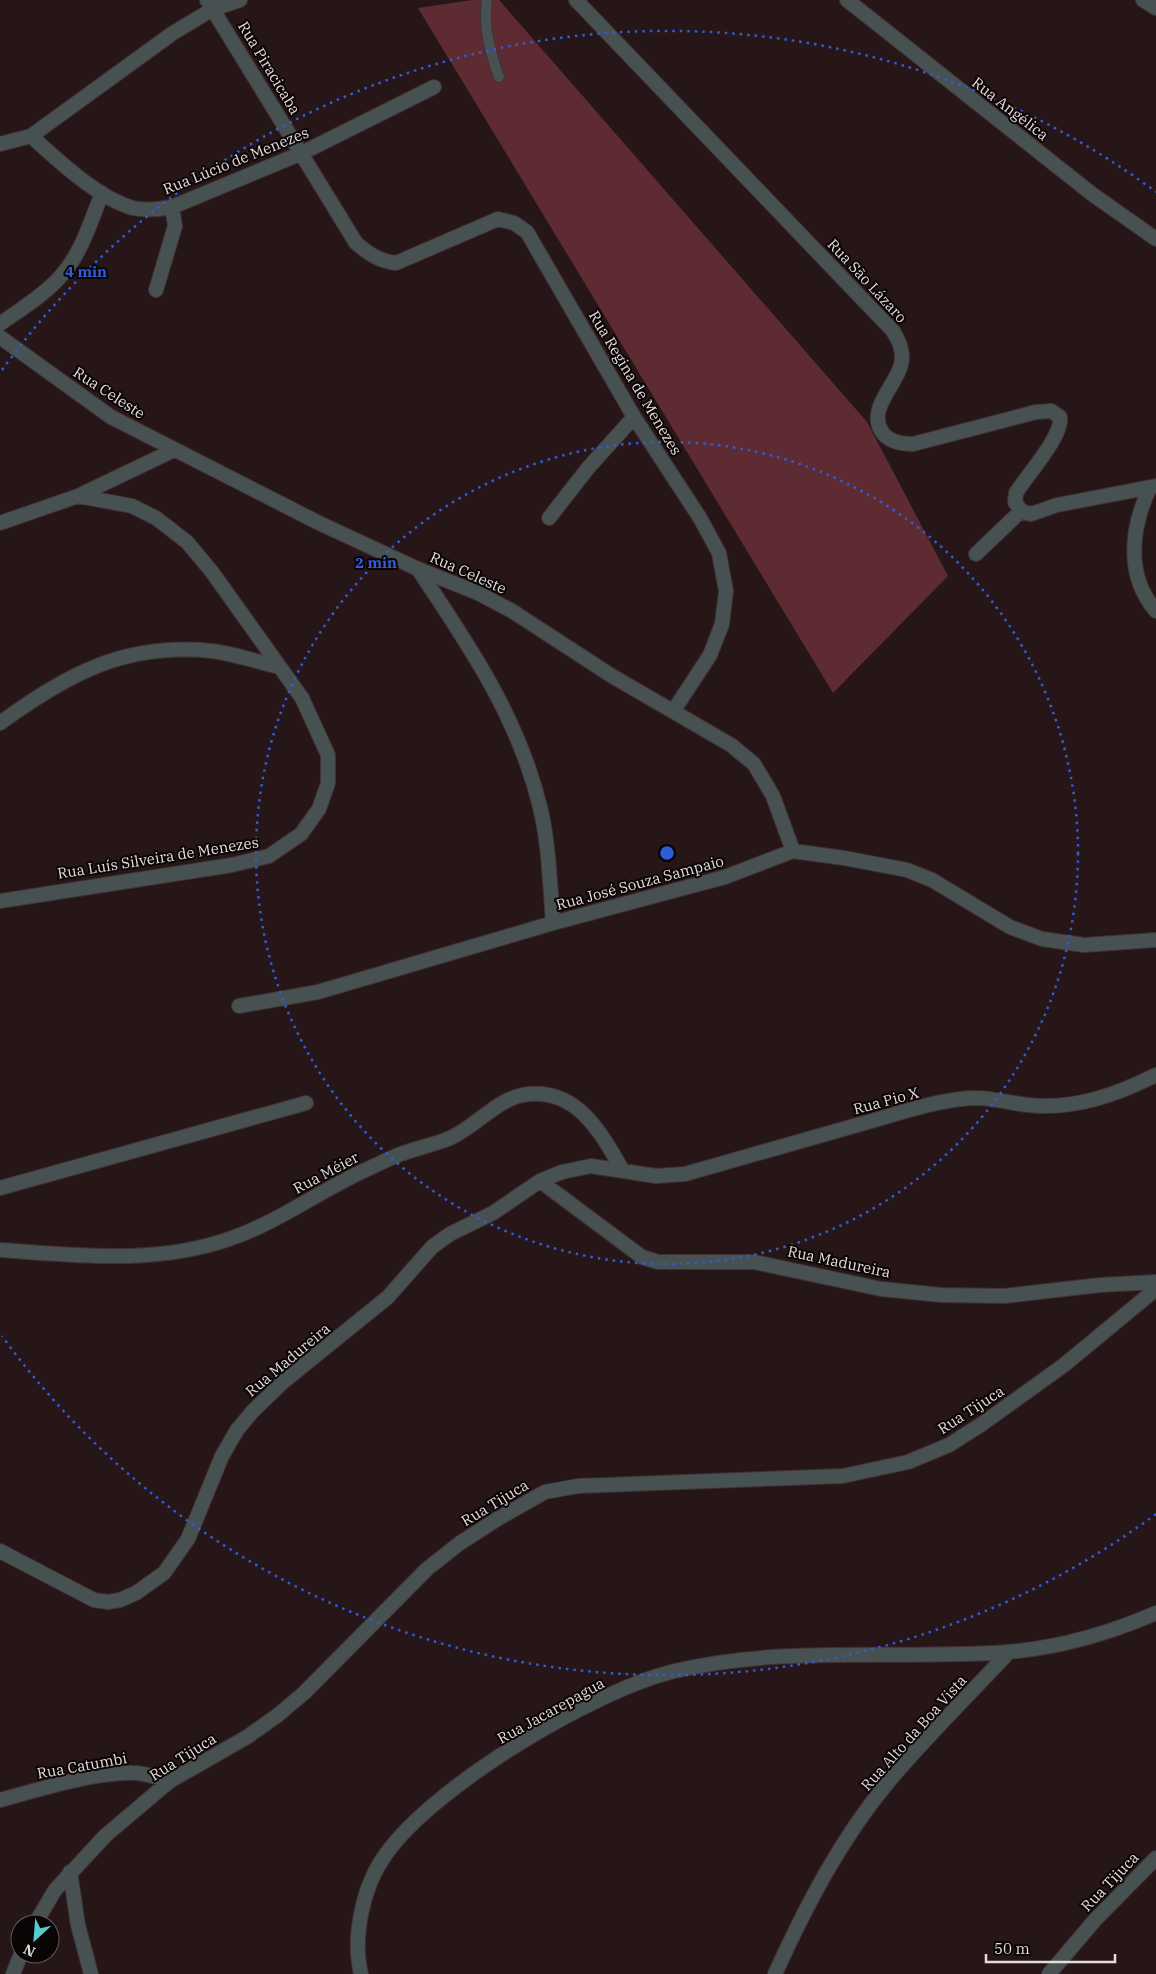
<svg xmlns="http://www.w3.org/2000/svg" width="1156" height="1974" viewBox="0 0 1156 1974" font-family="'IBM Plex Serif',serif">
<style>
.green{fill:#5f2b32}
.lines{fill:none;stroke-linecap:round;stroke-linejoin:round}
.service-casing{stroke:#413133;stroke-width:12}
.minor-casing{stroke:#413133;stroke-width:16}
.tertiary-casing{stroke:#413133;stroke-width:16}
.service{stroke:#475151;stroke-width:10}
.minor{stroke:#475151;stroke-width:14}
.tertiary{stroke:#475151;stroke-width:14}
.ring{fill:none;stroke:#315cd8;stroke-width:2.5;stroke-dasharray:2.5 5}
.labels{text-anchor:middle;stroke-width:4;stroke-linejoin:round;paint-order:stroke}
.street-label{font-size:15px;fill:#e6dada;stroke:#0a0505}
.centre{fill:#315cd8;stroke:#0a0505;stroke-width:2.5}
.ring-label{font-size:15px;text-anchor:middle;font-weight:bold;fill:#315cd8;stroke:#0a0505;stroke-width:4;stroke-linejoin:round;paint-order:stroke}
</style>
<rect width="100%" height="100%" fill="#261618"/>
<path class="green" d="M472,0H499L867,422L948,576L833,693L418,8Z"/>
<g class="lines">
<defs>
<path id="service" d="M487,0C483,26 490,53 499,77"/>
<path id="minor" d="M207,0L356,243C369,254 379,261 396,263L498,219L514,223L527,232L634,417L700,518L719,553L726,591L722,624L710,655L674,710
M576,0L893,331C898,339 902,347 902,356C903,381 865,407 882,432C889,442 901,444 913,444L1036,412L1051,411L1060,417C1063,436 1027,475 1016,493L1015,502L1021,511L976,554
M847,0L1092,194L1156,239
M1143,0L1156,8
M31,136C57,160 98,198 133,208C146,211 159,209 172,207L302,153L434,87
M156,290L175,226L172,207
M0,324C21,309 44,295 61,276C81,254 91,221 102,193
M0,337L111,417L319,523L418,569L478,593L512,611L612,676L731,745L754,764L773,796L793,851
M1150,487C1131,528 1125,575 1156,611
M1021,511L1031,514L1057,505L1156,486
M549,518L588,468L634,417
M0,523L78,496L174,450
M418,569C468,644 518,716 540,807C549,844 550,885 553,923
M0,723C68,674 125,642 212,651C235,654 258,662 280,667
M0,901L232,865L269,856L301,834L319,809L328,783V755L302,698L212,572L187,542L156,518L132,506L78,496
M239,1006L318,992L553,923L725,877L793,851L844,858L907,870L932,880L1010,927L1042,939L1084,945L1156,940
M540,1181L642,1257L658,1262H754L881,1289L941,1295L1004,1296L1100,1285L1156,1282
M0,1188L306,1103
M0,1250C76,1255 155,1265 229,1239C274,1224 314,1195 357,1174C370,1168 384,1161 398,1155C414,1149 432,1145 448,1139C477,1127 498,1096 530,1094C579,1090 602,1135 623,1171
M0,1551L94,1600L108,1602L120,1600L136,1593L164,1573L188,1539L222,1456L237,1430L252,1412L283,1382L388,1297L432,1247L450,1234L493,1213L540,1181L562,1172L591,1166L656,1176L685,1174C744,1157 802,1141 861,1124C894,1115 927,1103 961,1099C984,1095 1006,1103 1028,1105C1074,1110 1116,1095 1156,1075
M0,1800C37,1790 98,1771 136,1773C148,1774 159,1778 170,1781
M70,1872L78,1925L91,1974
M35,1924L55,1890L106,1835L170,1781L247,1737L278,1715L304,1693L427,1569L460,1543L499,1518L545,1492L578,1486L843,1476L908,1462L949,1445L982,1424L1064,1365L1156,1289
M13,1974L21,1954
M361,1974C352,1937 363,1885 386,1854C434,1786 594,1690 675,1671C784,1645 897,1660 1007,1652C1058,1648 1110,1633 1156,1613
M775,1974C806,1906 841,1838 889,1781C927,1736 969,1695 1009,1652
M1049,1974L1095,1920L1156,1858"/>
<path id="tertiary" d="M0,144L31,136L173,33L213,9L240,0"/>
</defs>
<use href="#service" class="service-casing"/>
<use href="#minor" class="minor-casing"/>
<use href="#tertiary" class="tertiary-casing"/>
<use href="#service" class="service"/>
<use href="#minor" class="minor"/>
<use href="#tertiary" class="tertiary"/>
</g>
<g class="ring">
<circle cx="667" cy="853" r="411"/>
<path d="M1156 1514A822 822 0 0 1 2 1336M2 370A822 822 0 0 1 1156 192"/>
</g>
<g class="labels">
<g class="street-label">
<text transform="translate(269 68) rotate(59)" y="5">Rua Piracicaba</text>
<text transform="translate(1010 109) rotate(38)" y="5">Rua Angélica</text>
<text transform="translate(236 161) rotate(-22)" y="5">Rua Lúcio de Menezes</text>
<text transform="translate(867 281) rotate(47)" y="5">Rua São Lázaro</text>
<text transform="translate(635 383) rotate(59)" y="5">Rua Regina de Menezes</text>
<text transform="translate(109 393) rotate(33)" y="5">Rua Celeste</text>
<text transform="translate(468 573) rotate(24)" y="5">Rua Celeste</text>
<text transform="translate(158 858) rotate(-9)" y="5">Rua Luís Silveira de Menezes</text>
<text transform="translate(640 883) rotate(-15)" y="5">Rua José Souza Sampaio</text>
<text transform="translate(886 1101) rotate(-15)" y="5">Rua Pio X</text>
<text transform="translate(326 1173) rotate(-28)" y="5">Rua Méier</text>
<text transform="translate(839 1262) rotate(12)" y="5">Rua Madureira</text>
<text transform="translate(288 1360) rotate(-40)" y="5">Rua Madureira</text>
<text transform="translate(971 1410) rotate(-33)" y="5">Rua Tijuca</text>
<text transform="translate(495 1503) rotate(-31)" y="5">Rua Tijuca</text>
<text transform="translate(551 1711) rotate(-29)" y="5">Rua Jacarepagua</text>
<text transform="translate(914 1733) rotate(-48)" y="5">Rua Alto da Boa Vista</text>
<text transform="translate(183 1757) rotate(-32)" y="5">Rua Tijuca</text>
<text transform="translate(82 1766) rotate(-10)" y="5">Rua Catumbi</text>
<text transform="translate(1110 1882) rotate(-46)" y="5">Rua Tijuca</text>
</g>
</g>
<circle cx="667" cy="853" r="8" class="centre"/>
<g class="ring-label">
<text x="86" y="277">4 min</text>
<text x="376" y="568">2 min</text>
</g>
<g transform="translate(35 1939) rotate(206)"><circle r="24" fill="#0a0505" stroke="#625a5a"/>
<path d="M0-4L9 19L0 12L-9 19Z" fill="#52cdd0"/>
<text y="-8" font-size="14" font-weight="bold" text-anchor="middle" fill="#e6dada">N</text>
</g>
<path d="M986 1954v8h129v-8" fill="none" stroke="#e6dada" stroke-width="2.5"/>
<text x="994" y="1954" font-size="15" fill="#e6dada" stroke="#0a0505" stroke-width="4" paint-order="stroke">50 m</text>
</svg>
